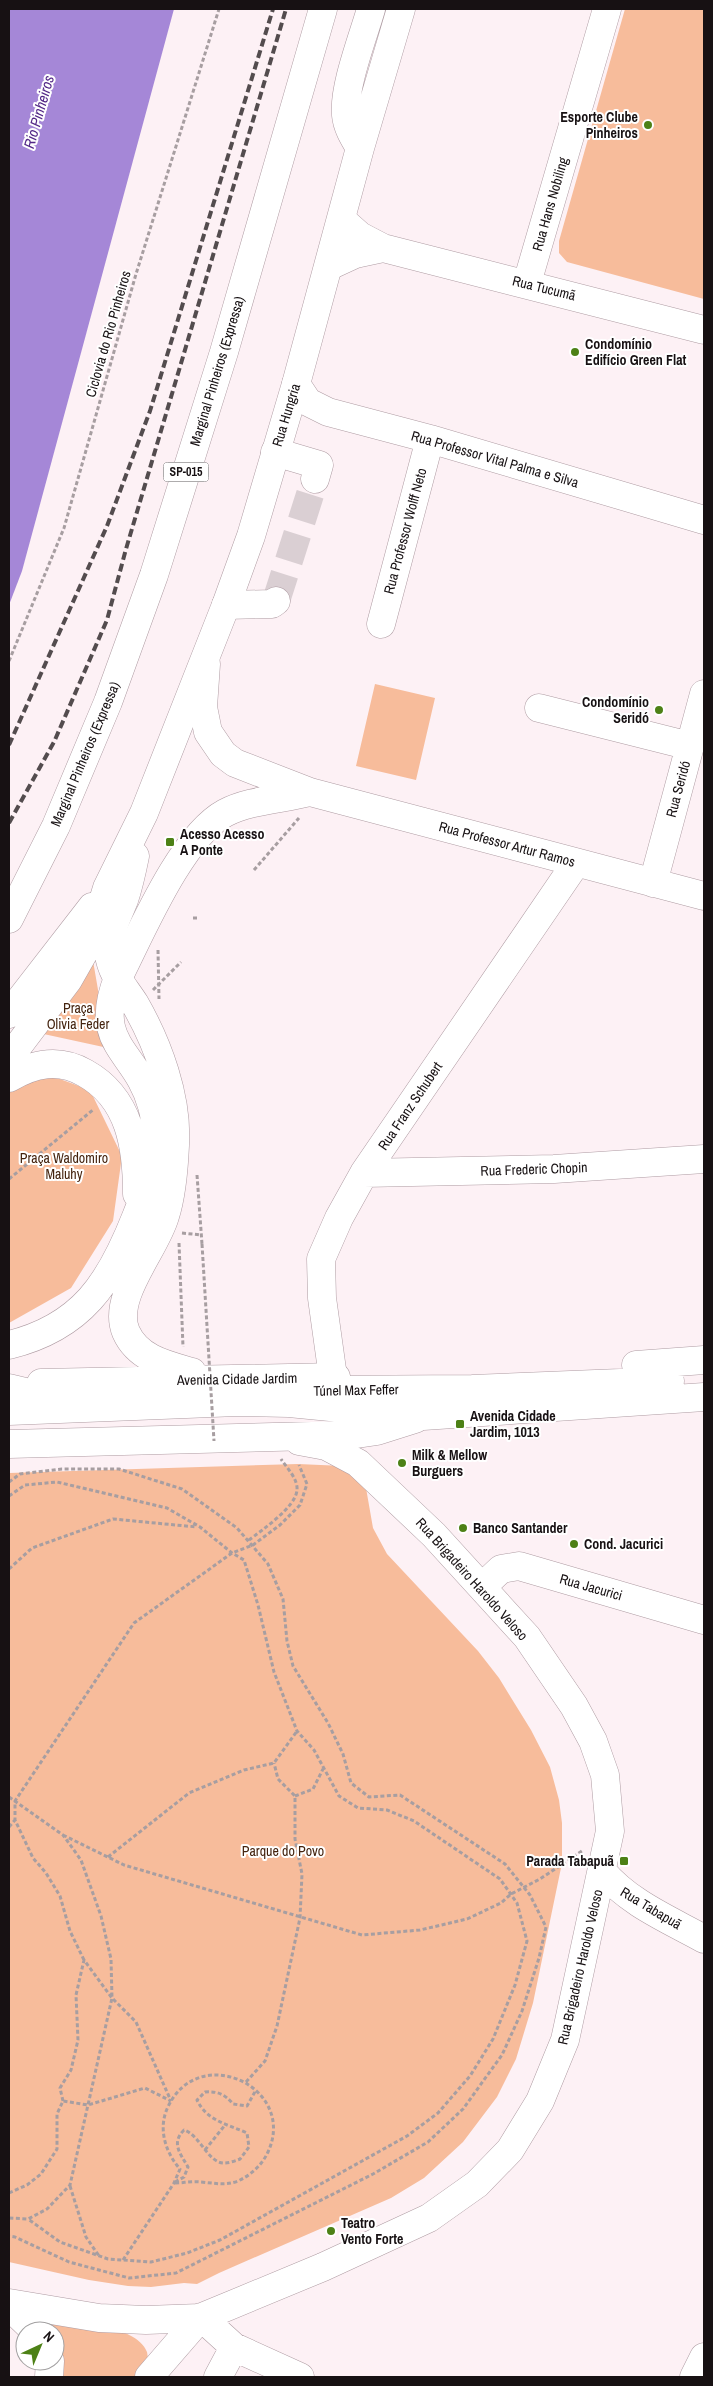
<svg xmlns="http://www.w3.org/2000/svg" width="713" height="2386" viewBox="0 0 713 2386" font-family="'Archivo Narrow',sans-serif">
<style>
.green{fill:#f7bc9b}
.water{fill:#a587d7}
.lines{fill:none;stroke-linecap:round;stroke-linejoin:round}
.minor-tunnel{stroke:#dacfd3;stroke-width:28;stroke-dasharray:28 14;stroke-linecap:butt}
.minor-casing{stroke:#af9ca3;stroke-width:29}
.major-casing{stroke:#af9ca3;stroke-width:29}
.highway-casing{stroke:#af9ca3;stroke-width:29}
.path{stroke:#a79ea1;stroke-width:3;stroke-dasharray:4 2.5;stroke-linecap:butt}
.minor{stroke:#fff;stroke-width:28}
.major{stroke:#fff;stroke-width:28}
.highway{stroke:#fff;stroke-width:28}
.rail{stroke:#534c4e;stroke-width:4;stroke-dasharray:8 4;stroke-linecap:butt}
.path-bridge{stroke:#a79ea1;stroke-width:3;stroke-dasharray:4 2.5;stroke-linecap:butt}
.poi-dot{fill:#4d8116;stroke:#fff;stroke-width:2}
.labels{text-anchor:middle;stroke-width:4;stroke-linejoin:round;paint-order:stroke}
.shield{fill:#fff;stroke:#5d585a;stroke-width:1}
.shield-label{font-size:12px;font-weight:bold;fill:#171113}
.poi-label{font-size:14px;font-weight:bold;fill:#171113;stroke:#fff;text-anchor:start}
.street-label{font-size:14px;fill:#171113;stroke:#fff}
.park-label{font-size:14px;fill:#44230e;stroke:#fff}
.water-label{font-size:15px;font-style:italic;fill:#532887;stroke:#fff}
</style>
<rect width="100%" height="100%" fill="#fdf1f5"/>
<path class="green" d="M625,9H704V299L567,262L559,253V241Z
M375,684L435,698L416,780L356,766Z
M91,949L108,1048L39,1033Z
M46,1074L90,1090L122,1156L113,1221L71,1288L9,1323V1089Z
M298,1464L343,1466L366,1488L373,1528L387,1554L478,1651L499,1678L531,1730L550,1767L559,1800L562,1823V1863L533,2003L516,2059L497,2097L463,2142L424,2178L391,2198L219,2273L197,2284L184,2283L151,2287L128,2286L89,2280L9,2262V1473Z
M31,2313C58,2318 137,2323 147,2352C148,2356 148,2363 148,2367L138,2377H58L55,2331H43Z"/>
<path class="water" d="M9,9H174L22,571L9,605Z"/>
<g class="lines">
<path class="minor-tunnel" d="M276,601L315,479"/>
<defs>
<path id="minor" d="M342,220L360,236L383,248L704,330
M329,266L355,254L383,248
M527,283L607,9
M296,384L308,402L328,412L430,439L704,520
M275,452L319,465L315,479
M226,605L272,604L276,601
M381,624L430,439
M206,664L203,707L208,732L223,754L235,763L310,792L704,896
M539,708L690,746
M653,883L704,694
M118,978C141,933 181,837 225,813C250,800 283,799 310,792
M364,1173L554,1169L704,1159
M333,1377L322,1298L321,1259L339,1218L364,1173L576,863
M483,1586L501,1569L519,1566L704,1620
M602,1871C629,1903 668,1919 704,1939
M9,2303L99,2318L146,2320L200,2318L323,2267L429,2218L477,2184L510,2150L540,2101L565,2040L610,1831L605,1775L593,1741L574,1706L527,1637L434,1535L358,1463L326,1446L299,1441
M201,2317L234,2347L300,2377
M149,2377L200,2318
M218,2377L234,2347
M694,2377L704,2357"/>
<path id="major" d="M9,2306L35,2331
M49,2377L50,2361"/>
<path id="highway" d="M360,148C354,138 347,127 346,115C343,88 363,37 371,9
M135,856C132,871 129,885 124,900C117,917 107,936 109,954C111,974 125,988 135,1004C158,1044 178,1098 175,1145C174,1168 172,1194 165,1216C156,1249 111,1297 126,1332C138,1359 167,1365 192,1372
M9,919L56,826L108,702L154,575L224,352L323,9
M9,1014L92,907
M9,1058L68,980L84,952L95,927L107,888L144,813L226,605L251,536L296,384L360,148L401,9
M9,1078C34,1063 59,1058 85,1073C130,1098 137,1147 137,1194
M9,1345C82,1327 110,1283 136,1217C150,1182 163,1144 152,1106C137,1050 91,1046 118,978
M636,1365L704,1360
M41,1383L336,1377
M9,1388L30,1393L63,1392
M313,1390L472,1389L670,1381
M9,1411L237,1402L289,1403L423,1416L704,1397
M9,1444L350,1435L377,1431L415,1419"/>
</defs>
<use href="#minor" class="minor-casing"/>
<use href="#major" class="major-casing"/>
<use href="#highway" class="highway-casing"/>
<path class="path" d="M9,661L64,528L136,274L219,9
M254,870L299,818
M193,918H198
M158,950L159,999
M153,990L181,962
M197,1175L202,1244
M9,1179L94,1109
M182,1233L201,1235
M179,1243L183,1347
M9,1482L20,1474L62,1469H119L182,1489L237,1528L268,1564L283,1599L287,1641L293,1666L328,1723L343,1754L351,1783L369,1797L400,1795L505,1864L530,1895L546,1927L539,1958L522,2011L502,2055L463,2109L428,2142L373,2174L176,2273L129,2278L69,2262L15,2237L9,2236
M9,1496L25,1485L57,1482L167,1508L200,1527L232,1553L244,1560L258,1605L274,1672L297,1731L314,1750L339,1796L358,1808L387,1810L414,1821L500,1879L517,1903L527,1941L515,1985L493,2039L470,2076L438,2113L407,2136L220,2240L187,2253L151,2262L108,2259L60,2242L28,2219
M249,1540C262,1530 296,1507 297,1490C298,1479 287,1468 281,1459
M9,1569L32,1548L113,1519L197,1527
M295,1796L313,1789L323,1769
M9,1797L63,1835L81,1860L101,1916L111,1959L112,1998L70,2185L47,2209L28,2219L9,2218
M9,1827L15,1820
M63,1835L124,1865L362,1935L420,1930L467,1919L501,1903L511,1894L540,1879L582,1851
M108,1857L189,1793L244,1770L274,1763L297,1731
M84,1960L70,1931L60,1896L46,1873L33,1858L15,1820V1801L134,1623L232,1553L253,1545L280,1525L300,1505L307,1484L299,1465
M246,2082L265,2061L277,2026L300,1918L302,1874L295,1839V1796L278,1779L274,1763
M63,2101L60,2088L71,2070L78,2040L76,1995L84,1960L112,1998L136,2022L171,2101
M205,2150L225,2125
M175,2182L184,2177L188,2167C180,2153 171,2143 184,2130C200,2135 208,2163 224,2163C229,2163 235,2161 240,2159L249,2147L247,2133C227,2124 207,2121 197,2100L205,2092C217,2091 225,2094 233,2104L247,2106L256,2090
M70,2186L86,2237L99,2256
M9,2193L27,2185L41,2174L57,2149V2114L63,2101L88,2105L145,2088L171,2101
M123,2260L174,2183L180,2169C166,2153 158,2130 167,2109C197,2040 298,2087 268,2152C262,2165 251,2175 238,2181C225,2186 214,2183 201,2182C192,2181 183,2183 174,2183"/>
<use href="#minor" class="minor"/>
<use href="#major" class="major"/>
<use href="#highway" class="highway"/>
<path class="rail" d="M9,745L107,526L150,411L273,9
M9,823L54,742L107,620L126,549L286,9"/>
<path class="path-bridge" d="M202,1244L214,1441"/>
</g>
<g class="poi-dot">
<circle cx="648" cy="125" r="5"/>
<circle cx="575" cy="352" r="5"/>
<circle cx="659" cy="710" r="5"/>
<rect x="165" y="837" width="10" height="10" rx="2.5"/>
<rect x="455" y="1419" width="10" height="10" rx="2.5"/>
<circle cx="402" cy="1463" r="5"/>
<circle cx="463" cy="1528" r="5"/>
<circle cx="574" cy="1544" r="5"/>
<rect x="619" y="1856" width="10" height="10" rx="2.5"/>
<circle cx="331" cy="2231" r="5"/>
</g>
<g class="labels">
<rect class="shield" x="163.5" y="462.5" width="45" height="19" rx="4"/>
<g class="shield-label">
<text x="186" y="476">SP-015</text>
</g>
<g class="poi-label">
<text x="638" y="122" text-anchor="end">Esporte Clube<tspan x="638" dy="16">Pinheiros</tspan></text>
<text x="585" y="349">Condomínio<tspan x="585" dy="16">Edifício Green Flat</tspan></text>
<text x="649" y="707" text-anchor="end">Condomínio<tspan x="649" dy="16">Seridó</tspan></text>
<text x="180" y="839">Acesso Acesso<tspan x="180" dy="16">A Ponte</tspan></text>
<text x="470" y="1421">Avenida Cidade<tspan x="470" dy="16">Jardim, 1013</tspan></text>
<text x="412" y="1460">Milk &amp; Mellow<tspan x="412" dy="16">Burguers</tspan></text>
<text x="473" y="1533">Banco Santander</text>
<text x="584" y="1549">Cond. Jacurici</text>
<text x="614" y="1866" text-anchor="end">Parada Tabapuã</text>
<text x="341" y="2228">Teatro<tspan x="341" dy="16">Vento Forte</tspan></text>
</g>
<g class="street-label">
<text transform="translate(550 204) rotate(-74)" y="5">Rua Hans Nobiling</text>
<text transform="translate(544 288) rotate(14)" y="5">Rua Tucumã</text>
<text transform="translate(108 334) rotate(-74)" y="5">Ciclovia do Rio Pinheiros</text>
<text transform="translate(217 371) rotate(-73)" y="5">Marginal Pinheiros (Expressa)</text>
<text transform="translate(286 415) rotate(-73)" y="5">Rua Hungria</text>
<text transform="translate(495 459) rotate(16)" y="5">Rua Professor Vital Palma e Silva</text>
<text transform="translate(405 531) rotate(-75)" y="5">Rua Professor Wolff Neto</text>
<text transform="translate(85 754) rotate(-67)" y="5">Marginal Pinheiros (Expressa)</text>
<text transform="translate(678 789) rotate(-75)" y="5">Rua Seridó</text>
<text transform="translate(507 844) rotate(15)" y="5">Rua Professor Artur Ramos</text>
<text transform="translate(410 1106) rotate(-56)" y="5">Rua Franz Schubert</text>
<text transform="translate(534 1169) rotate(-2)" y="5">Rua Frederic Chopin</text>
<text transform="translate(237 1379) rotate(-1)" y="5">Avenida Cidade Jardim</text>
<text transform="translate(356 1390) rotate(-1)" y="5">Túnel Max Feffer</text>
<text transform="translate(472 1579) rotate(48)" y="5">Rua Brigadeiro Haroldo Veloso</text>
<text transform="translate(591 1587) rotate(16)" y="5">Rua Jacurici</text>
<text transform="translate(651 1908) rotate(31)" y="5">Rua Tabapuã</text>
<text transform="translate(580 1967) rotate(-77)" y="5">Rua Brigadeiro Haroldo Veloso</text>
</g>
<g class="park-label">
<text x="78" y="1013">Praça<tspan x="78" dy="16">Olivia Feder</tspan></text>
<text x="64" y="1163">Praça Waldomiro<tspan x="64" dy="16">Maluhy</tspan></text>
<text x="283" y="1856">Parque do Povo</text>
</g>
<g class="water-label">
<text transform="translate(39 112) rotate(-74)" y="5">Rio Pinheiros</text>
</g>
</g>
<rect width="713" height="2386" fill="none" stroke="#171113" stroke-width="20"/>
<g transform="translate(40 2346) rotate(44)"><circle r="24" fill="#ffffff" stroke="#a2a0a1"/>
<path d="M0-4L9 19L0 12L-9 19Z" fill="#4d8116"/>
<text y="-8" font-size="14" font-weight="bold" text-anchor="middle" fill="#171113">N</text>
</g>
</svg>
